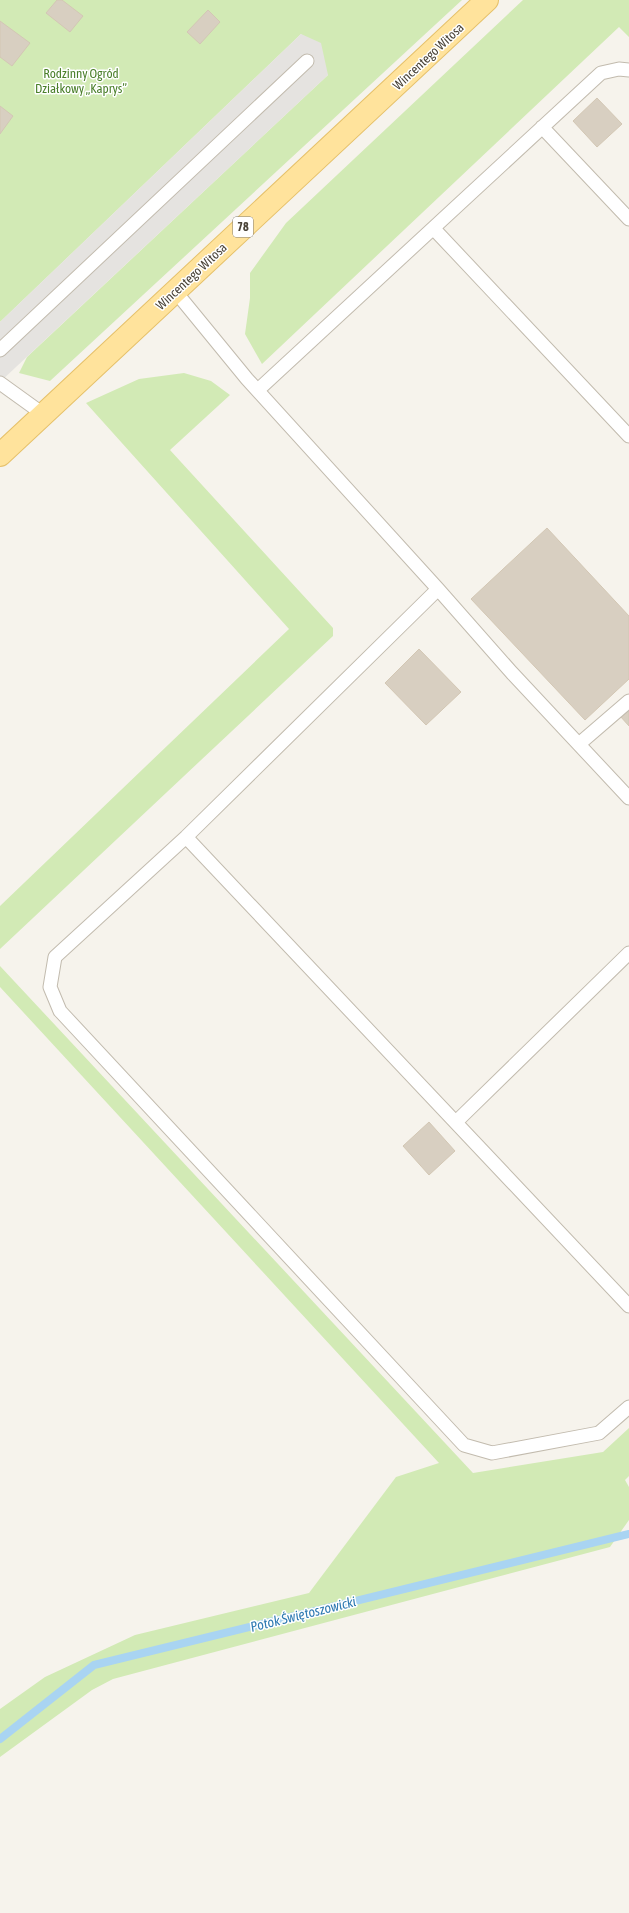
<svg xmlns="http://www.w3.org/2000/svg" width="629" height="1913" viewBox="0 0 629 1913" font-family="'Asap Condensed',sans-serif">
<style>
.green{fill:#d2eab5}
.parking{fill:#e5e3e0}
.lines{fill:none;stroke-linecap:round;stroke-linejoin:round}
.stream{stroke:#a9d4f2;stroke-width:8}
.building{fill:#d8cfc1;stroke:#d3c7b4}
.lane-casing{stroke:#c2bbae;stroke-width:15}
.primary-casing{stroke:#e6c16a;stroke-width:24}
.lane{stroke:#fff;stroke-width:13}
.primary{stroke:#ffe39c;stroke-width:22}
.labels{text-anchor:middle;stroke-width:3;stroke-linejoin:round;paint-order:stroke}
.shield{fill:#fff;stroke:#817c74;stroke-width:1}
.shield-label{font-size:12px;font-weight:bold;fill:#4b4439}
.street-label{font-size:13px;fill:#4b4439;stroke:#fff}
.park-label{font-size:13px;fill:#4a7f2a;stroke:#fff}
.water-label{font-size:14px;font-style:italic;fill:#2e7ab2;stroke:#fff}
</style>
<rect width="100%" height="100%" fill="#f6f3ec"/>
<path class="green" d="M0,0H462L50,381L19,373L27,357L328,75L301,34L0,322Z
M523,0H629V37L619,27L262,364L245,334L250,298V273L286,223Z
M184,373L211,381L230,395L170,450L333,628V636L0,949V906L289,629L86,403L139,379Z
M0,966L473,1473L603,1452L629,1428V1476L625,1480L629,1487V1520L610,1547L113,1679L92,1690L0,1757V1709L45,1677L135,1635L309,1593L396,1477L439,1463L0,987Z"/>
<path class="parking" d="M301,34L321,43L328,75L0,382V322Z"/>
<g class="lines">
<path class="stream" d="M0,1739L94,1665L629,1534"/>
</g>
<path class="building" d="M57,0H62L83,16L70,32L46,13Z
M208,10L220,22L200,44L187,32Z
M0,21L30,43L12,66L0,57Z
M597,98L622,124L597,147L573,121Z
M0,106L13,116L0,134Z
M547,528L629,616V679L585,720L471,599Z
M419,649L461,692L426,725L385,683Z
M629,708V726L620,716Z
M429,1122L455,1151L429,1175L403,1146Z"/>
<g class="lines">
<defs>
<path id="lane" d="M542,127L629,219
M434,229L629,436
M175,291L247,379L438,589L512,673L629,798
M0,350L307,61
M0,383L43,414
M258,390L601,73L619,69L629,70
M438,589L186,837L55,957L50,987L60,1011L464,1445L492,1453L599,1433L629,1407
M579,744L629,701
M186,837L629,1306
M456,1122L629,953"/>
<path id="primary" d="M0,455L487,0"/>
</defs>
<use href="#lane" class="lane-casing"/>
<use href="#primary" class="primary-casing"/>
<use href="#lane" class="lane"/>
<use href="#primary" class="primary"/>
</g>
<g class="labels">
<rect class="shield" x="233" y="217" width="20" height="20" rx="3"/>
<g class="shield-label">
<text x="243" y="231">78</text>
</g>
<g class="street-label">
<text transform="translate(428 56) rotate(-43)" y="5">Wincentego Witosa</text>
<text transform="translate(191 276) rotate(-43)" y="5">Wincentego Witosa</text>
</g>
<g class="park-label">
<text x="81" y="78">Rodzinny Ogród<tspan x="81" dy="15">Działkowy „Kaprys”</tspan></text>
</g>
<g class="water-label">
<text transform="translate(303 1614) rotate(-14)" y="5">Potok Świętoszowicki</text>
</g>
</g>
</svg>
